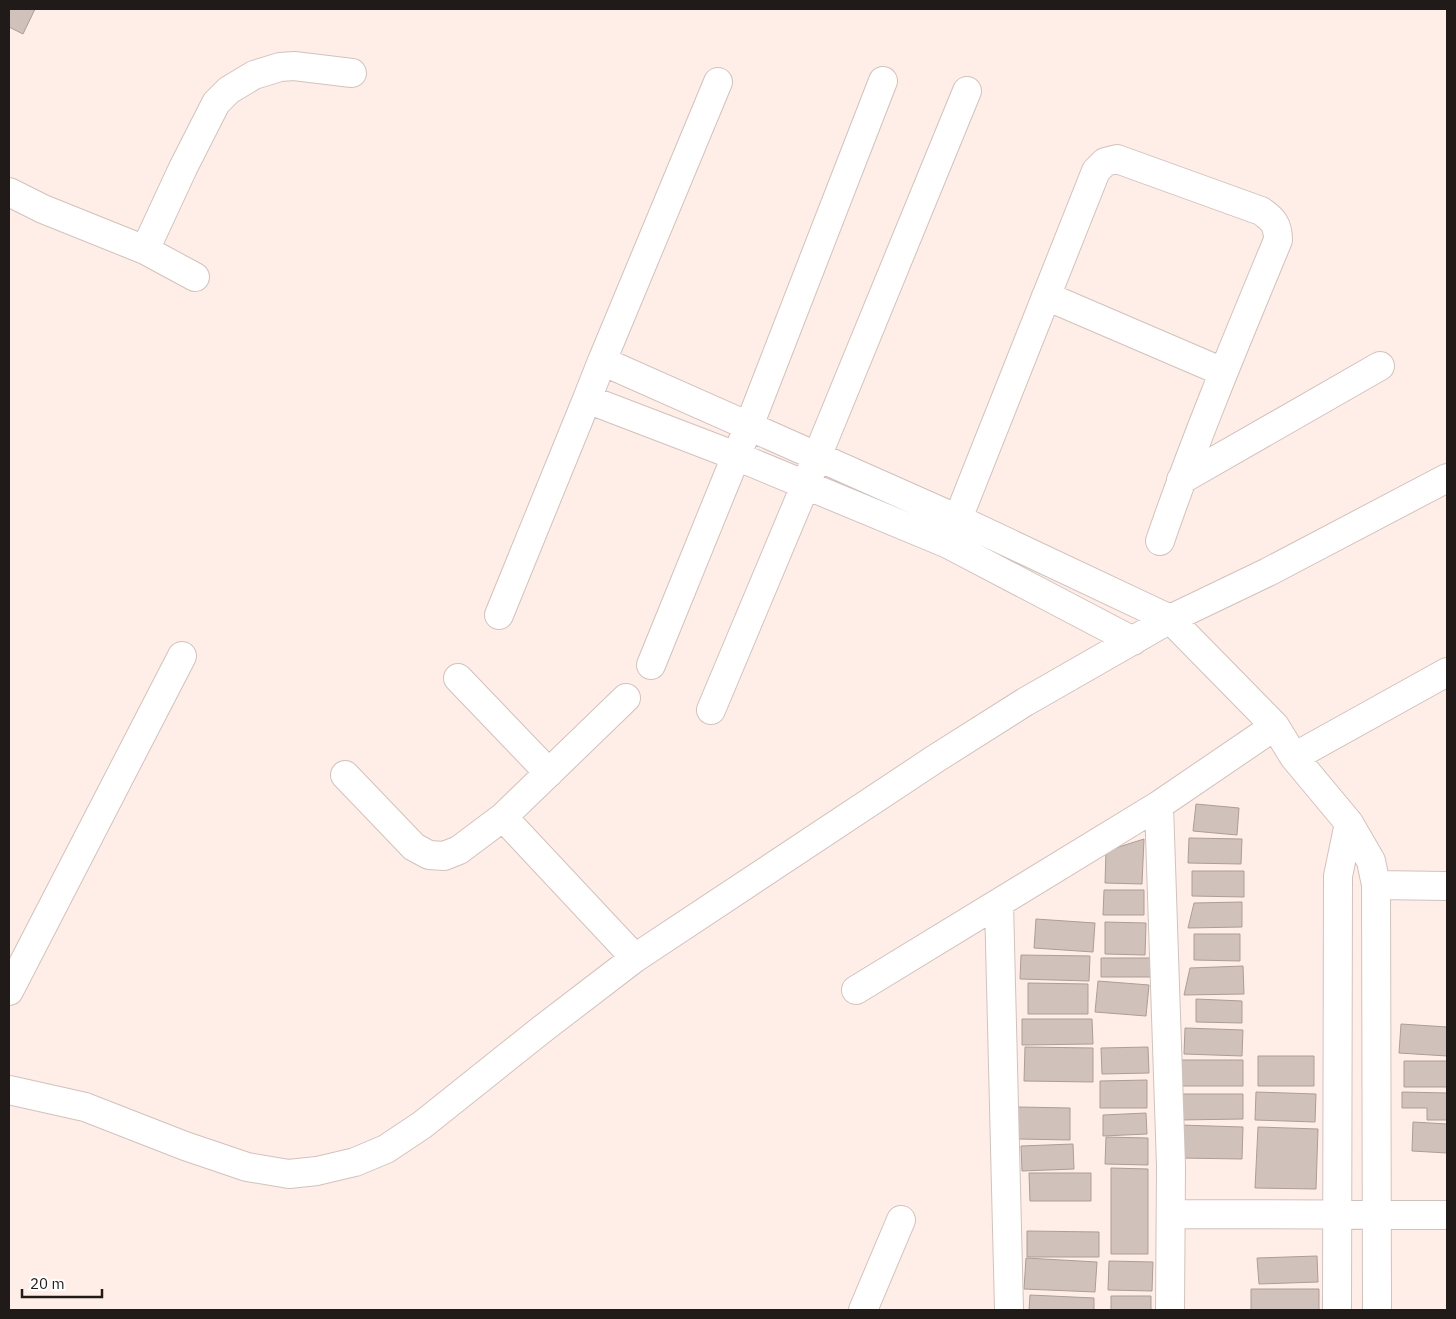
<svg xmlns="http://www.w3.org/2000/svg" width="1456" height="1319" viewBox="0 0 1456 1319" font-family="'IBM Plex Sans',sans-serif">
<style>
.building{fill:#d1c1bb;stroke:#ac9d97}
.lines{fill:none;stroke-linecap:round;stroke-linejoin:round}
.minor-casing{stroke:#d2c2bb;stroke-width:30}
.minor{stroke:#fff;stroke-width:28}
</style>
<rect width="100%" height="100%" fill="#ffeee7"/>
<path class="building" d="M9,9H35L23,34L9,27Z
M1196,804L1239,808L1237,835L1193,831Z
M1189,838L1242,839L1241,864L1188,863Z
M1144,839L1142,884L1105,883L1106,851Z
M1192,871H1244V897L1192,896Z
M1104,890H1144V915H1103Z
M1242,902V927L1188,928L1194,903Z
M1036,919L1095,923L1093,952L1034,948Z
M1105,922L1146,923L1145,955L1105,954Z
M1194,934H1240V961L1194,960Z
M1021,955L1090,956L1089,981L1020,979Z
M1101,958H1151V977H1101Z
M1243,966L1244,994L1184,995L1190,968Z
M1098,981L1149,985L1146,1016L1095,1012Z
M1028,983L1088,984V1014H1028Z
M1196,999L1242,1001V1023L1196,1022Z
M1022,1019H1092L1093,1044L1022,1045Z
M1401,1024L1447,1027V1056L1399,1053Z
M1185,1028L1243,1030L1242,1056L1184,1054Z
M1025,1047L1093,1048V1082L1024,1081Z
M1148,1047L1149,1073L1102,1074L1101,1048Z
M1258,1056H1314V1086H1258Z
M1180,1060H1243V1086H1180Z
M1404,1061H1447V1087H1404Z
M1147,1080V1108H1100V1081Z
M1256,1092L1316,1094L1315,1122L1255,1120Z
M1402,1092L1447,1093V1120H1427V1108H1402Z
M1179,1094H1243V1119L1179,1120Z
M1018,1107L1070,1108V1140L1018,1139Z
M1146,1113L1147,1134L1103,1136V1115Z
M1413,1122L1447,1124V1153L1412,1151Z
M1180,1125L1243,1127L1242,1159L1180,1158Z
M1258,1127L1318,1129L1316,1189L1255,1188Z
M1106,1137L1148,1138V1165L1105,1164Z
M1073,1144L1074,1169L1022,1171L1021,1146Z
M1111,1168L1148,1169V1254H1111Z
M1029,1173H1091V1201H1030Z
M1027,1231L1099,1232V1257H1027Z
M1317,1256L1318,1282L1259,1284L1257,1258Z
M1026,1258L1097,1262L1095,1292L1024,1289Z
M1109,1261L1153,1262L1152,1291L1108,1290Z
M1251,1289H1319V1310H1251Z
M1030,1295L1094,1298V1310H1029Z
M1111,1296H1151V1310H1111Z"/>
<g class="lines">
<defs>
<path id="minor" d="M9,192L43,209L145,250L195,277
M145,250L183,168L216,103L229,90L254,75L280,67L294,66L352,73
M1046,296L1223,372
M602,361L718,82
M1181,480L1380,366
M951,536L1096,171L1105,162L1117,159L1261,211C1273,219 1278,225 1278,240C1237,339 1195,439 1160,541
M499,615L587,399
M1133,641L948,544L736,456L587,399L602,361L958,519L1170,619L1275,726L1294,757L1349,823L1371,861L1376,885L1377,1310
M651,665L736,456L749,426L883,81
M458,678L549,773
M711,710L805,486L967,91
M1294,757L1447,672
M345,775L414,847L429,855L444,856L459,850L503,817L626,698
M1159,805L1171,1166L1170,1310
M503,817L635,958
M1376,885L1447,886
M999,903L1009,1310
M856,990L1159,805L1275,726
M9,991L182,656
M9,1090L85,1107L185,1146L247,1167L289,1174L317,1171L355,1162L386,1149L422,1125L541,1030L635,958L935,759L1025,702L1170,619L1268,572L1447,478
M1171,1214L1447,1215
M863,1310L901,1220
M1337,1310L1338,876L1349,823"/>
</defs>
<use href="#minor" class="minor-casing"/>
<use href="#minor" class="minor"/>
</g>
<rect width="1456" height="1319" fill="none" stroke="#201a18" stroke-width="20"/>
<path d="M22 1289v8h80v-8" fill="none" stroke="#201a18" stroke-width="2.5"/>
<text x="30" y="1289" font-size="15" fill="#201a18" stroke="#ffffff" stroke-width="4" paint-order="stroke">20 m</text>
</svg>
